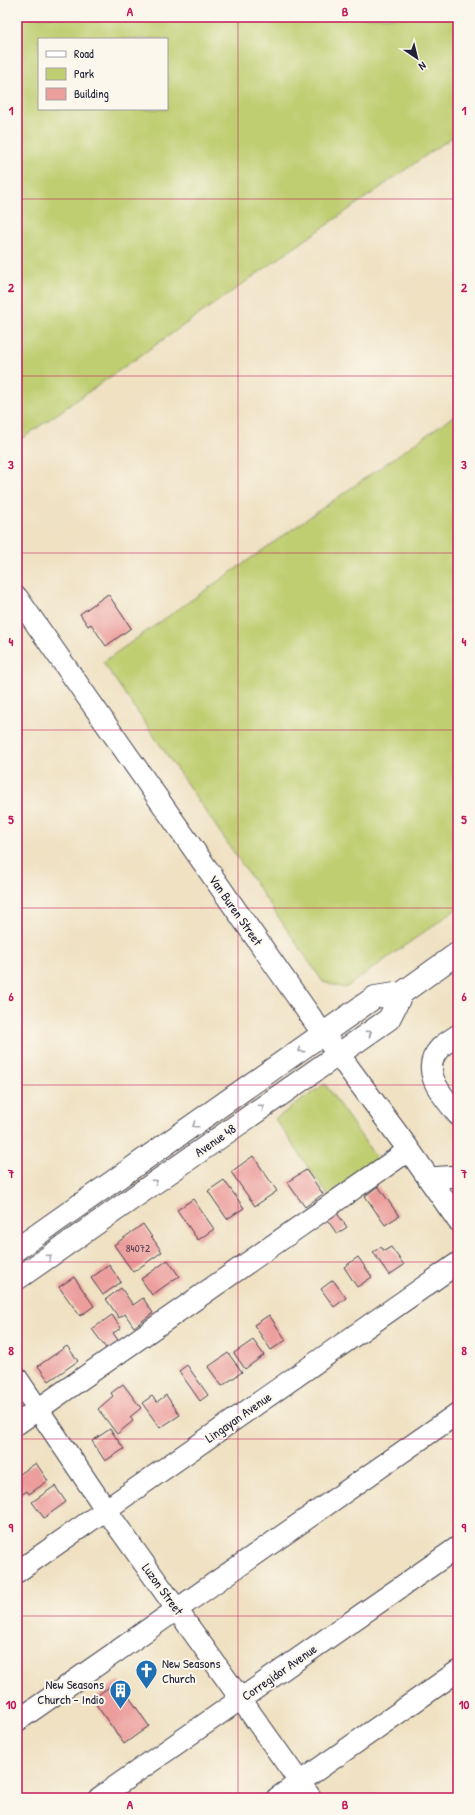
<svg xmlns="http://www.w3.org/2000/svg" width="475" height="1815" viewBox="0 0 475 1815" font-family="'Patrick Hand',sans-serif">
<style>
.green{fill:#bfce71;stroke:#707856;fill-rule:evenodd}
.building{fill:#ec9e9c}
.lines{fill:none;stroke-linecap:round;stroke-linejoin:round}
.minor-casing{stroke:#413f4f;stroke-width:23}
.major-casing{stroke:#413f4f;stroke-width:24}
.minor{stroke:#fff;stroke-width:21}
.major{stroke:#fff;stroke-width:22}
.oneway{stroke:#9c9ca7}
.grid{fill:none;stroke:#c2185b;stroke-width:1;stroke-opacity:0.55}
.labels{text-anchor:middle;stroke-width:4;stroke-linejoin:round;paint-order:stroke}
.number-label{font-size:11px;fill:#544153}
.street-label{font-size:13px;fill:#22223b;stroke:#fbf7ec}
.poi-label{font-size:13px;fill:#22223b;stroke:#fbf7ec;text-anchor:start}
.neatline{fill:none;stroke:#c2185b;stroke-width:1.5}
.grid-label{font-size:13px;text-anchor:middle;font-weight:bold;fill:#c2185b}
</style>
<rect width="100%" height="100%" fill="#fbf7ec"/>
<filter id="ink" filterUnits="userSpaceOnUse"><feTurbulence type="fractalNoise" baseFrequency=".025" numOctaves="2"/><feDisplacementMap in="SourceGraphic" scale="8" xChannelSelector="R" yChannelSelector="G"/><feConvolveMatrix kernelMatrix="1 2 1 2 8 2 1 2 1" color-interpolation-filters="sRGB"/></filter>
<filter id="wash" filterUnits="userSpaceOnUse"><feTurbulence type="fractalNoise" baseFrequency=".012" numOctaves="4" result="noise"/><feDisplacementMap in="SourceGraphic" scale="16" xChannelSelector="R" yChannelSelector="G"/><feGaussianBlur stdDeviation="0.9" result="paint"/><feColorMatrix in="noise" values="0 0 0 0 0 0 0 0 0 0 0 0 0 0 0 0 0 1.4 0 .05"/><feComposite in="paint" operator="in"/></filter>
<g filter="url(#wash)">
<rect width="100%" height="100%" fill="#efe1c2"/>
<path class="green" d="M17,17H458V133L17,442ZM39,39H167V109H39Z
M458,413V908L345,988L323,982L103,662Z
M325,1084L379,1162L329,1197L275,1119Z"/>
<g id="blocks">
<path class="building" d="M108,594L131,628L106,646L91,624L88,626L80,614Z
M253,1156L277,1191L255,1206L231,1172Z
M306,1170L323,1194L305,1207L287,1182Z
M224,1180L244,1208L227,1219L208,1191Z
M378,1186L399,1216L385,1225L365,1196Z
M193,1199L214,1229L198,1240L177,1210Z
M336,1212L347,1227L337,1234L326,1218Z
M143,1224L162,1252L133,1272L114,1245Z
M381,1247L384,1251L391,1247L404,1265L389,1275L373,1252Z
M358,1257L372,1277L357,1287L344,1267Z
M168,1260L179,1276L152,1295L141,1279Z
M109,1265L121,1282L103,1295L91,1278Z
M74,1277L94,1306L80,1316L59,1287Z
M333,1280L346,1298L334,1307L321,1289Z
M121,1288L133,1305L143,1298L153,1313L134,1327L125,1314L119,1318L106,1299Z
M112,1315L121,1328L113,1333L120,1343L108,1351L92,1329Z
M269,1315L286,1340L271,1350L254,1325Z
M253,1340L264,1355L245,1369L234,1353Z
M67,1346L78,1361L49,1381L38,1366Z
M228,1353L242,1372L222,1386L208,1367Z
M187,1365L208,1395L200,1401L179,1371Z
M123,1384L141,1408L130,1417L133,1421L117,1434L98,1409L113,1396L111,1393Z
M166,1395L180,1415L160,1428L142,1403L152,1396L157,1402Z
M110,1429L124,1449L105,1461L92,1441Z
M36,1463L48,1481L29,1494L27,1491L21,1495L17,1489V1481L19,1480L17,1476Z
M55,1486L66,1502L44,1518L32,1502Z
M118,1681L149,1726L124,1744L92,1699Z"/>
</g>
</g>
<g filter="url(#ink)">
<use href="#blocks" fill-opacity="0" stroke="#413f4f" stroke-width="1"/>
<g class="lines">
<defs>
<path id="minor" d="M17,597L323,1034
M458,1035C452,1039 445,1043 440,1048C418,1071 443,1096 458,1115
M429,1178L458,1176
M17,1378L106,1510L311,1798
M17,1424L409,1150
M17,1572L458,1263
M17,1721L458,1413
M99,1798L458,1547
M277,1798L458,1671"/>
<path id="major" d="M330,1043L409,1150L458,1220
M17,1249L375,997L402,993L458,953
M17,1279L389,1019L402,993"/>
</defs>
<use href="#minor" class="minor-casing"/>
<use href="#major" class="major-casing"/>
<use href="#minor" class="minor"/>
<use href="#major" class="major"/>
</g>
<defs><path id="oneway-chevron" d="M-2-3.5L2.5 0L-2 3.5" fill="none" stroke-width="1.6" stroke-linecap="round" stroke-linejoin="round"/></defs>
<g class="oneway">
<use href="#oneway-chevron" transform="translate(369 1033) rotate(-35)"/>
<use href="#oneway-chevron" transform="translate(301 1050) rotate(144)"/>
<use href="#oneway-chevron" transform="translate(262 1107) rotate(-35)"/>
<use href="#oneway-chevron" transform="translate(195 1125) rotate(145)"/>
<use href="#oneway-chevron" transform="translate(155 1182) rotate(-35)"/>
<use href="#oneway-chevron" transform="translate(49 1257) rotate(-35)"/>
</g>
</g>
<path class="grid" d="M238,17V1798M17,199H458M17,376H458M17,553H458M17,730H458M17,908H458M17,1085H458M17,1262H458M17,1439H458M17,1616H458"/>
<defs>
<symbol id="church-pin" viewBox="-11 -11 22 30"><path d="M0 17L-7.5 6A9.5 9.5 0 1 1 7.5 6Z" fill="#1f6fb2" stroke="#fbf7ec"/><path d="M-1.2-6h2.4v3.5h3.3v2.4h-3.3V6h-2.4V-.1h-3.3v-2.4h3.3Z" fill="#fff"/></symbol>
<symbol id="building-pin" viewBox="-11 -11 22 30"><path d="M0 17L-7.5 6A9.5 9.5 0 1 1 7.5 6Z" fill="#1f6fb2" stroke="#fbf7ec"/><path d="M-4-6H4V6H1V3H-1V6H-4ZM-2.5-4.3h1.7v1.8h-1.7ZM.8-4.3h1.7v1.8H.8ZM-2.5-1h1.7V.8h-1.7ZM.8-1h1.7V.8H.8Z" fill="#fff"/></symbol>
</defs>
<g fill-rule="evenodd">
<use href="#church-pin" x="134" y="1658" width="25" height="34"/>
<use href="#building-pin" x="108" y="1678" width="25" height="34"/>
</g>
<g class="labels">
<g class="number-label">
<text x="138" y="1252">84072</text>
</g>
<g class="street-label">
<text transform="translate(236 910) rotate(55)" y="5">Van Buren Street</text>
<text transform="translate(215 1140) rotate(-35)" y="5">Avenue 48</text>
<text transform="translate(238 1417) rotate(-35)" y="5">Lingayan Avenue</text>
<text transform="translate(163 1589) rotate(54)" y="5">Luzon Street</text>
<text transform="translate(279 1672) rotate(-35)" y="5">Corregidor Avenue</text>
</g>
<g class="poi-label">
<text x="162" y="1668">New Seasons<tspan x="162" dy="15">Church</tspan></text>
<text x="104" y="1689" text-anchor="end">New Seasons<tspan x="104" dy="15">Church - Indio</tspan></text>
</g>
</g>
<rect width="475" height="1815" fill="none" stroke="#fbf7ec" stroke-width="44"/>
<rect x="38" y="38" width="130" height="72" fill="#fbf7ec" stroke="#a4a2a5"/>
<rect x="46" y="51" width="20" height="6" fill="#ffffff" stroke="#a4a2a5"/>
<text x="74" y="58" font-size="12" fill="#22223b">Road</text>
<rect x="46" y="68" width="20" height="12" fill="#bfce71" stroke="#a4a2a5"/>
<text x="74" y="78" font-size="12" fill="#22223b">Park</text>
<rect x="46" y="88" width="20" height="12" fill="#ec9e9c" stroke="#a4a2a5"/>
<text x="74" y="98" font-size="12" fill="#22223b">Building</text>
<g transform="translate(417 58) rotate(145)" stroke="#fbf7ec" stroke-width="3" paint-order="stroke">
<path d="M0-3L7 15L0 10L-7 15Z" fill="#22223b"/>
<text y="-6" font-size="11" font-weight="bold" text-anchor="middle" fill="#22223b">N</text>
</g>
<rect x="22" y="22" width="431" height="1771" class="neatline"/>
<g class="grid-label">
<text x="130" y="16">A</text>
<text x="345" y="16">B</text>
<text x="11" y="115">1</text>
<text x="464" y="115">1</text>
<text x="11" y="292">2</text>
<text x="464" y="292">2</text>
<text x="11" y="469">3</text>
<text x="464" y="469">3</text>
<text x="11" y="646">4</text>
<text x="464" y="646">4</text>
<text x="11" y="824">5</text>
<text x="464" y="824">5</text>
<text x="11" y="1001">6</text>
<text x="464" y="1001">6</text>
<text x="11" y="1178">7</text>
<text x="464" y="1178">7</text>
<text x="11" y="1355">8</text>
<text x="464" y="1355">8</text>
<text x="11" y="1532">9</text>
<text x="464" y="1532">9</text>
<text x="11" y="1709">10</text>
<text x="464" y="1709">10</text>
<text x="130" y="1809">A</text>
<text x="345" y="1809">B</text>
</g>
</svg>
